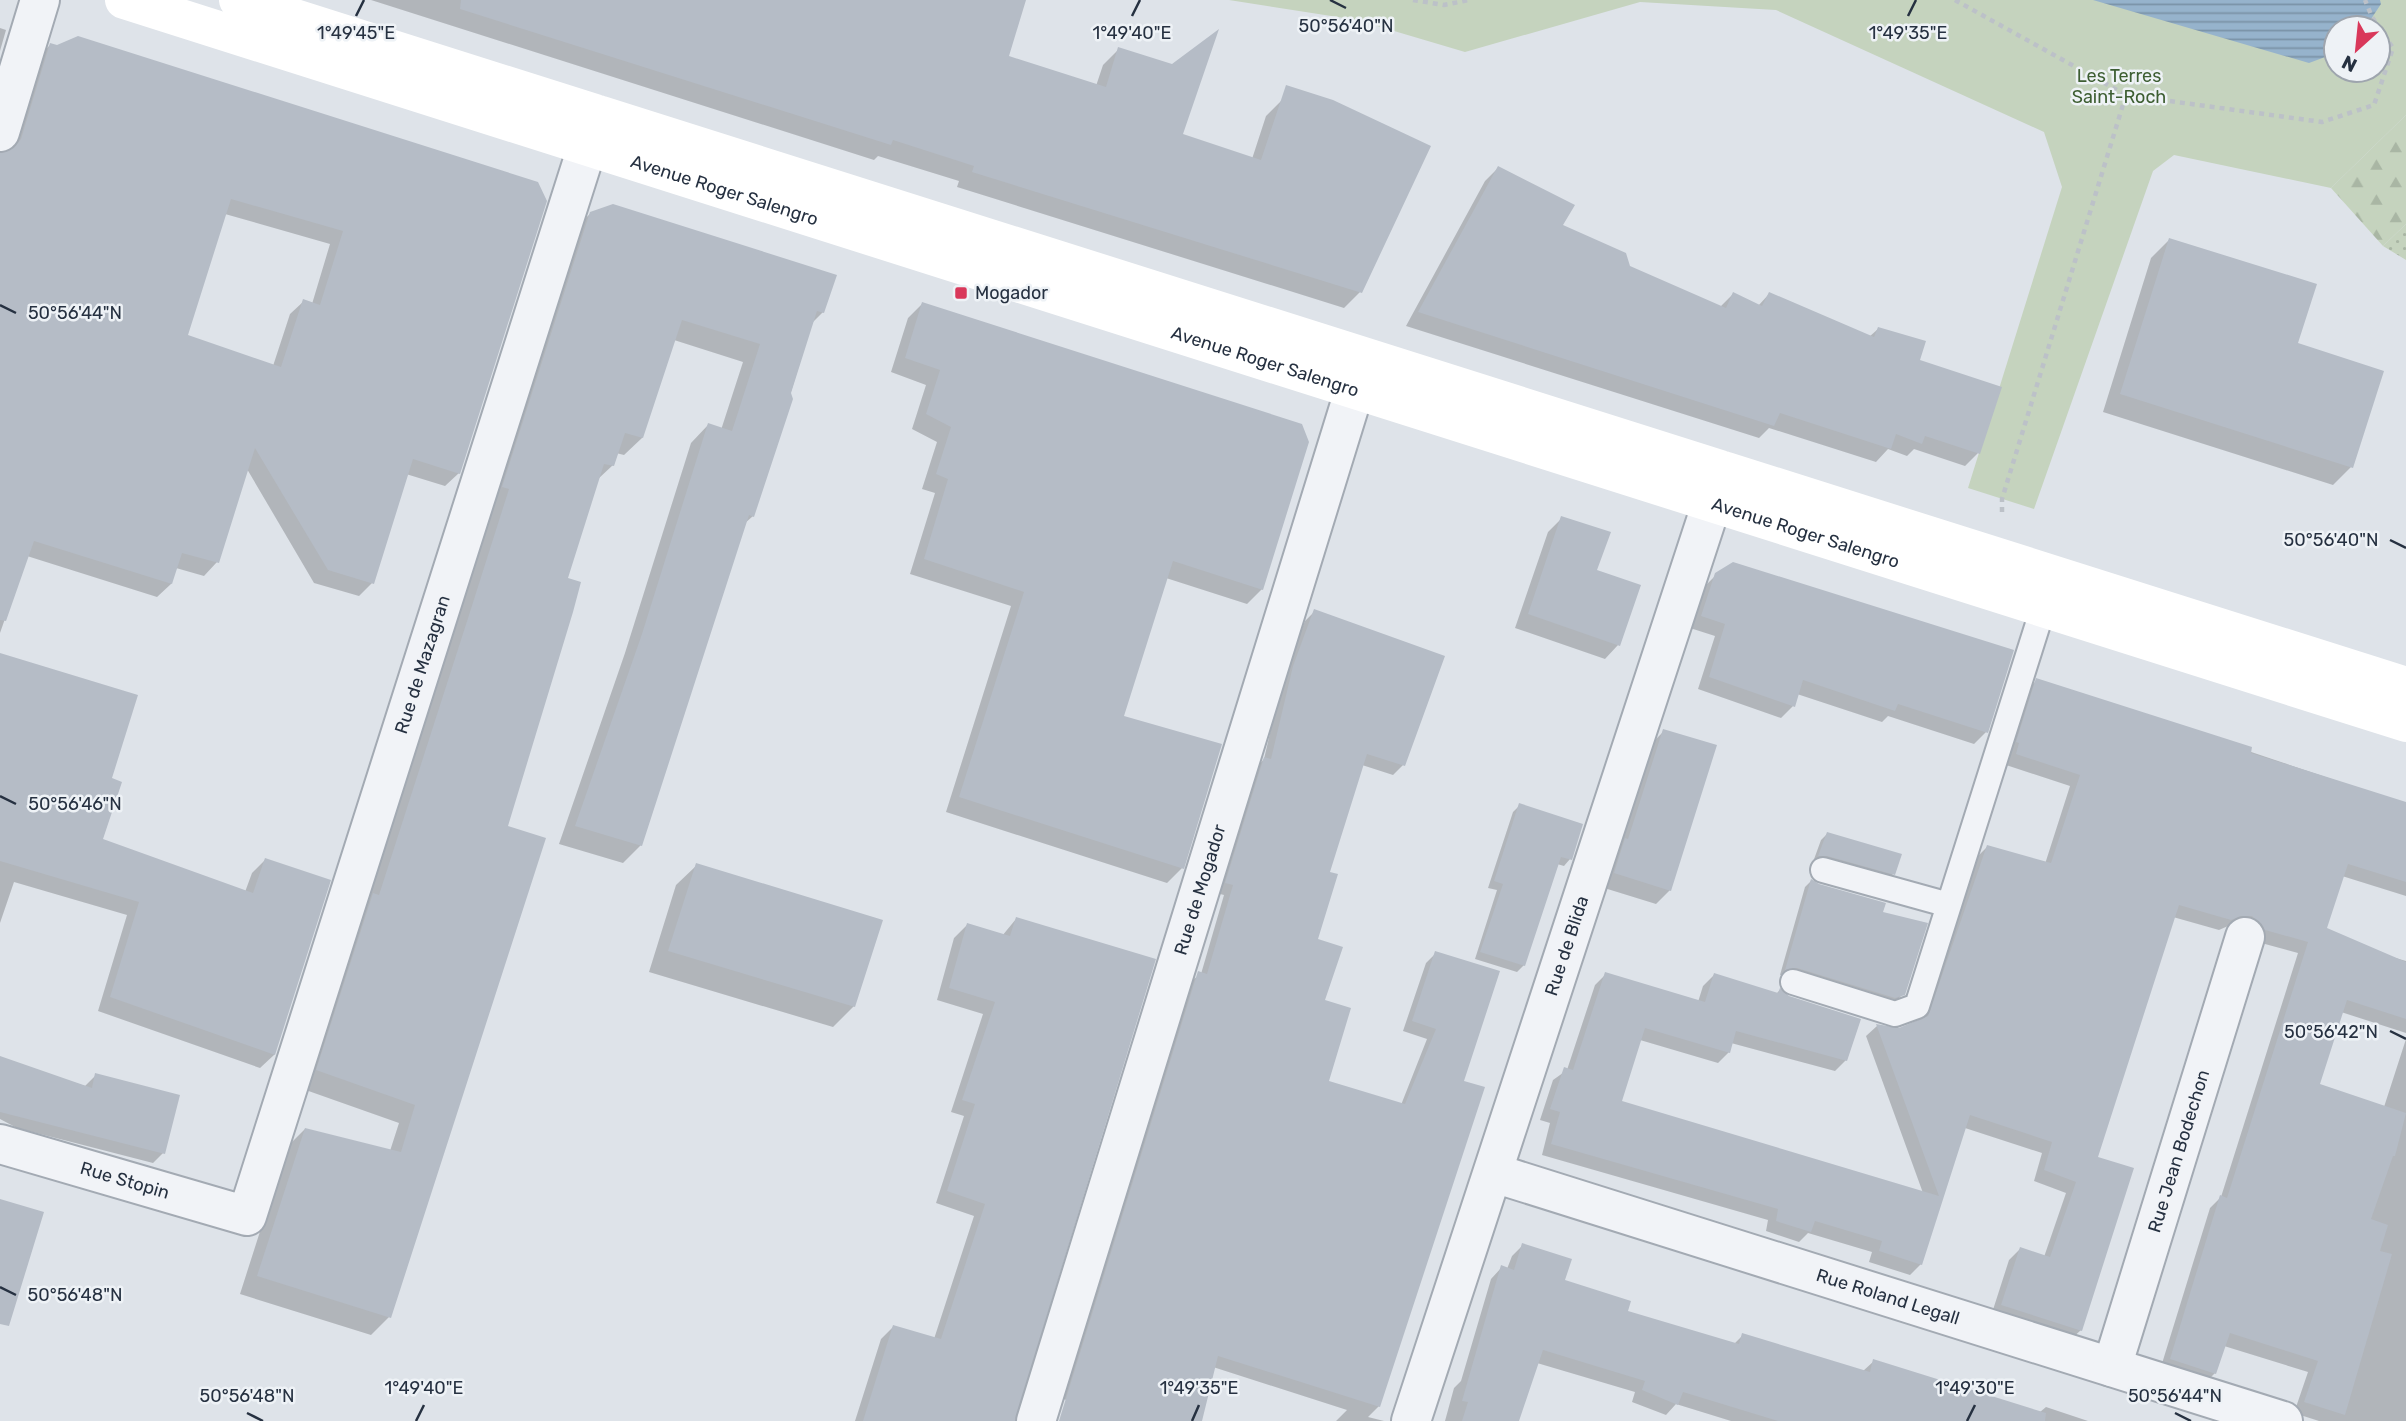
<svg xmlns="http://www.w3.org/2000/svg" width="2406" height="1421" viewBox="0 0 2406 1421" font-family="Rubik,sans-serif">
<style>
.grass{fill:url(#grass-dots)}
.forest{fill:url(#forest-firs)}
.garden{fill:#c5d3be;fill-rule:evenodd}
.water{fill:url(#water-rules)}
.shadow{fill:#0003;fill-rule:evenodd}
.building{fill:#b5bcc6;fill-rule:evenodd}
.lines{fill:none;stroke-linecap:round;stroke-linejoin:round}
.lane-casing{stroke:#a3aab3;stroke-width:28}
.street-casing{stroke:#a3aab3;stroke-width:42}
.path{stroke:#bcc1c8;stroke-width:4.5;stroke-dasharray:5 5;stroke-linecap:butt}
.lane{stroke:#f1f3f7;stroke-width:24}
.street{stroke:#f1f3f7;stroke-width:38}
.secondary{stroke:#fff;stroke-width:38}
.ticks{fill:none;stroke:#263141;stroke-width:2.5}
.poi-dot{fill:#d9385a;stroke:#eef2f6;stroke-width:2.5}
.labels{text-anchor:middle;stroke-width:5;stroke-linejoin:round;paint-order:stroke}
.park-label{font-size:18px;fill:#3d5e32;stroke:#eef2f6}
.street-label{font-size:18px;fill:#263141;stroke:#eef2f6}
.poi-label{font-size:18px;fill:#263141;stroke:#eef2f6;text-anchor:start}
.ticks-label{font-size:18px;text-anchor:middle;fill:#263141;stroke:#eef2f6;stroke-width:5;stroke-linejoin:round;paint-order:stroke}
</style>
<defs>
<pattern id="grass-dots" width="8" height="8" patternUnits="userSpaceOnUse" patternTransform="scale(1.75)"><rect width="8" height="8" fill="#c5d3be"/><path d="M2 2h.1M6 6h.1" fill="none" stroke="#a9b6a4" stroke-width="1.8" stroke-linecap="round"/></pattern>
<pattern id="forest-firs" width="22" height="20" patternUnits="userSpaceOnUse" patternTransform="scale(1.75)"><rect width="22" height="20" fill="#c5d3be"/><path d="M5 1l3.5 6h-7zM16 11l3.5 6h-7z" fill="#a9b6a4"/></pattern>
<pattern id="water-rules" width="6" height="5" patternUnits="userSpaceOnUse" patternTransform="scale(1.75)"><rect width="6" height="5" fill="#96b3cc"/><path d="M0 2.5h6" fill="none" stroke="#7a92a7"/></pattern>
</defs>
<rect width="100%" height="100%" fill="#dee3e9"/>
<path class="grass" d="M2406,224V260L2383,246Z"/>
<path class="forest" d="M2406,115V224L2383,246L2331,188Z"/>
<path class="garden" d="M1229,0H2406V115L2331,188L2174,155L2153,171L2034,509L1968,488L2062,187L2044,132L1776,10L1640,2L1465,52L1357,20ZM2336,28H2378V70H2336Z"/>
<path class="water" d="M2093,0H2380L2381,4L2365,28H2336V53L2309,63Z"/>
<path class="shadow" d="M371,0H1023L1007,57L1096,86L1103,65L1119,49L1180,135L1252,159L1266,116L1282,100L1360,292L1344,308L957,187L959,181L878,156L874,160Z
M0,28L6,30L0,51Z
M50,45L537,184L459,473L445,486L406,474L372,583L359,596L314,583L247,469L217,562L204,576L176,568L171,584L157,597L27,556L0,633V155L8,153L37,58ZM225,214L330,244L312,304L304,301L290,314L273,366L186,337Z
M1498,168L1561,225L1629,268L1720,307L1733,294L1758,306L1769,294L1869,337L1878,329L1918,361L1978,453L1965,466L1914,449L1907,456L1888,449L1876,462L1769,428L1759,438L1406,326L1485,181Z
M591,213L823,312L812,323L753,516L744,524L641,845L623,863L559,844L625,653L691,443L708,425L721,430L743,362L674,340L642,438L624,455L616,453L613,465L597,480L565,580L506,827L543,839L389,1317L371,1335L240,1294L287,1147L305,1129L390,1151L399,1123L300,1088L572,231Z
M2169,240L2296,345L2351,467L2333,485L2103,412L2151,258Z
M922,304L1262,589L1247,604L1166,578L1122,717L1182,868L1167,883L946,812L1011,606L910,574L935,493L922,489L937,442L912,429L926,385L891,372L908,318Z
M1562,518L1595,571L1618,645L1605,659L1515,628L1548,532Z
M1716,575L1986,732L1974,744L1888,716L1882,722L1797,694L1793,706L1781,718L1698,689L1715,636L1690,628L1704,587Z
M1315,611L1403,765L1393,775L1362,765L1327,873L1316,940L1323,1001L1327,1082L1401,1105L1427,1039L1403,1031L1426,963L1436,953L1462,1082L1379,1406L1368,1417L1384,1421H1336L1347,1410L1213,1367L1200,1421H1135L1060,1398L1188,983L1201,974L1224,895L1216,893L1255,769L1264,759L1283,677L1305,621Z
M0,654L110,779L101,840L245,892L252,873L265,860L329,881L274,1055L260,1068L98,1011L127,915L14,882L0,923Z
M2037,680L2406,804V896L2342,876L2323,937L2406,961V1033L2341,1012L2317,1086L2384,1107L2406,1039V1421H2319L2294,1413L2308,1372L2224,1346L2215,1373L2204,1384L2160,1370L2210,1208L2221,1197L2298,953L2254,941L2241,927L2228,926L2219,930L2173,917L2096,1158L2081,1330L2069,1341L1991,1316L2009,1260L2020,1249L2044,1257L2066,1193L2034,1181L2042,1153L1965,1128L1921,1264L1910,1275L1869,1262L1872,1252L1808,1233L1799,1242L1766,1231L1768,1220L1542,1155L1550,1123L1540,1120L1553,1080L1567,1070L1595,985L1606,974L1698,1002L1703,986L1714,975L1776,994L1780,990L1846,1060L1835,1071L1731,1043L1729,1052L1718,1063L1640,1040L1620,1102L1923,1193L1866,1036L1877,1026L1899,1030L1920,1021L1976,858L1987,847L2045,864L2070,786L2006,765L2026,691Z
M1664,731L1670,890L1656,904L1601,887L1650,745Z
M1520,805L1570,859L1564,866L1557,864L1524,965L1517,972L1475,959L1497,890L1488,888L1513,812Z
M1827,834L1893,874L1887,880L1813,862L1821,840Z
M697,865L854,1006L833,1027L649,972L676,885Z
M1811,881L1880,913L1903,994L1896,1001L1887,1004L1790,974L1780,975L1805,887Z
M1016,919L1010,1421H855L881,1339L893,1327L934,1339L974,1216L936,1203L964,1116L951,1112L983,1014L937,1000L954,938L967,925L1002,936Z
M0,1059L85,1086L96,1075L163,1153L153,1163L17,1128L0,1119Z
M1523,1245L1563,1281L1626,1312L1734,1344L1743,1335L1863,1371L1874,1361L2040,1412L2046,1407L2088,1421H1731L1676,1404L1666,1415L1632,1402L1635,1392L1537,1363L1518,1421H1445L1454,1388L1461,1381L1491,1279L1502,1267L1507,1269L1512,1256Z"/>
<path class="building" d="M461,0H1026L1009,56L1106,87L1118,47L1172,64L1219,29L1183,134L1261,160L1286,85L1333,100L1431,146L1362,293L972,172L974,166L893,140L891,145L460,9Z
M78,36L538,182L547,201L460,474L413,459L374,584L328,570L255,448L219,563L182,553L172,584L34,541L6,621L0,620V153L14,148L21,139L50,43L57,45ZM231,199L343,231L320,305L303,299L281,367L188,335Z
M1498,166L1575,205L1563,225L1626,253L1630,266L1726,308L1733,292L1762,306L1769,292L1874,337L1878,327L1926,341L1920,360L2002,387L1980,454L1925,436L1922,444L1896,434L1891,449L1780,413L1774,426L1418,312Z
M613,204L837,275L824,313L817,311L791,393L793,399L754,517L749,515L642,846L575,826L642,634L708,423L732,431L760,344L682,320L643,438L625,433L614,466L604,464L568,578L581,582L573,612L508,826L546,838L391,1318L257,1276L305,1128L401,1152L415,1105L316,1070L373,893L379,895L470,612L509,489L502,487L590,212Z
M2169,238L2317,284L2298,343L2384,371L2353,468L2120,394Z
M922,302L1302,424L1309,442L1263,590L1173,561L1124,716L1222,744L1184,869L959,797L1024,592L924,559L948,479L936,474L951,427L926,414L940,370L905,358Z
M1561,516L1611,532L1597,570L1641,585L1620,646L1528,614Z
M1733,562L2014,650L1988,733L1898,704L1895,711L1803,680L1795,707L1709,677L1725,624L1701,616L1715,573Z
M1314,609L1445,656L1405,766L1367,754L1330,872L1338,874L1318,939L1343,947L1325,1000L1351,1008L1329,1081L1405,1104L1436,1029L1412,1021L1435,951L1500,971L1464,1081L1485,1087L1380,1407L1218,1356L1202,1421H1059L1198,971L1207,974L1233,885L1225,883L1264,757L1271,759L1293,666Z
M0,653L138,695L112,778L122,782L103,839L253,893L265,858L331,880L275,1055L110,997L139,902L0,861Z
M2036,678L2252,747L2251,753L2406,802V882L2348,864L2327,928L2406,962V1019L2347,1000L2320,1084L2406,1113L2395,1156H2393L2371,1219L2388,1225L2380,1251L2392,1254L2345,1415L2304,1402L2318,1361L2230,1333L2216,1374L2170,1359L2220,1195L2227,1198L2308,942L2265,930L2252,916H2241L2231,920L2179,905L2098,1157L2134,1168L2082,1331L2001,1305L2020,1247L2050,1257L2076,1182L2044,1170L2052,1142L1970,1115L1922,1265L1879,1251L1882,1241L1815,1221L1811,1232L1776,1221L1778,1209L1551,1144L1560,1112L1550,1109L1564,1067L1573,1070L1605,972L1705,1002L1714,973L1778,993L1780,988L1789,996L1861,1019L1847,1061L1736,1031L1730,1053L1645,1028L1622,1101L1939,1196L1876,1024L1899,1028L1928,1016L1987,845L2051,863L2080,775L2016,754L2019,743L2016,742Z
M1663,729L1717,745L1671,891L1614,873L1625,838L1628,839Z
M1519,803L1583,824L1572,860L1561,857L1525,966L1480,952L1503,884L1494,881Z
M1827,832L1902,854L1895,875L1827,856H1818Z
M696,863L883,920L855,1007L668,951Z
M1811,879L1819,884L1886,903L1883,912L1928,923L1905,995L1895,998L1797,968L1785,970Z
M1016,917L1156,959L1015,1421H863L893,1325L941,1339L985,1204L947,1191L975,1104L962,1100L995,1002L949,988L967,923L1010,936Z
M0,1056L92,1088L95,1073L180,1095L165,1154L0,1112Z
M0,1199L44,1212L9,1326L0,1324Z
M1522,1243L1572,1259L1565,1280L1631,1301L1628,1311L1739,1344L1742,1333L1870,1372L1873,1359L2046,1413L2045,1421H1778L1683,1392L1678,1405L1642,1390L1645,1381L1543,1350L1519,1421H1462L1468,1402L1462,1401L1501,1265L1514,1270Z"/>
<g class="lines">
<defs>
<path id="lane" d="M1823,870L1949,905
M1793,982L1895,1014L1917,1006L2043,608"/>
<g id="street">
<path d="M0,132L40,0"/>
<path id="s1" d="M0,1144L247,1216L597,116"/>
<path id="s2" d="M1494,1173L2283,1421"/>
<path id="s3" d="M2112,1367L2245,937"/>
<path id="s4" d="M1036,1421L1364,359"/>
<path id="s5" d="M1411,1421L1722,472"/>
</g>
</defs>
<use href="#lane" class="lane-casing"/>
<use href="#street" class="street-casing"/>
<path class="path" d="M1413,0L1444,5L1469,0
M1955,0L2126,95
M2002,512V499L2126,95L2322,122L2374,105L2393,48L2372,17L2365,0"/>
<use href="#lane" class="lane"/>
<use href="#street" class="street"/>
<g class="secondary">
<path id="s6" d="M124,0L2406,723"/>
<path d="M238,0L2406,686"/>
</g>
</g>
<path class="ticks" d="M1330,0L1346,8M356,16L364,0M1132,16L1140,0M1908,16L1916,0M0,305L16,313M2390,540L2406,548M0,796L16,804M2390,1031L2406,1039M0,1287L16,1295M247,1413L263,1421M2175,1413L2191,1421M416,1421L424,1405M1192,1421L1199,1405M1967,1421L1975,1405"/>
<rect class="poi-dot" x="954" y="286" width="14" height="14" rx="3.5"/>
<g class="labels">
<g class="park-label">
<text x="2119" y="82">Les Terres<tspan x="2119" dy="21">Saint-Roch</tspan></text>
</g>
<g class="street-label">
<text dy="6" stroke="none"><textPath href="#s6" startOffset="630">Avenue Roger Salengro</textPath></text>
<text dy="6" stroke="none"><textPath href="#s6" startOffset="1197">Avenue Roger Salengro</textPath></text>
<text dy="6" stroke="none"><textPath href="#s6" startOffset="1764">Avenue Roger Salengro</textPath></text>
<text dy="6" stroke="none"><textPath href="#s1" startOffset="836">Rue de Mazagran</textPath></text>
<text dy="6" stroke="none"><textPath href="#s4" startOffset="556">Rue de Mogador</textPath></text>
<text dy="6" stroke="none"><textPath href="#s5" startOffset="500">Rue de Blida</textPath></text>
<text dy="6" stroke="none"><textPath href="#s3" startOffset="226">Rue Jean Bodechon</textPath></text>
<text dy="6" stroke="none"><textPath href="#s1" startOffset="130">Rue Stopin</textPath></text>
<text dy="6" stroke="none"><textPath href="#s2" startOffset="413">Rue Roland Legall</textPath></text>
</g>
<g class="poi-label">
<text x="975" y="299">Mogador</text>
</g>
</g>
<g class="ticks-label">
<text x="1346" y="32">50°56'40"N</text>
<text x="356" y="39">1°49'45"E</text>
<text x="1132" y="39">1°49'40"E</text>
<text x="1908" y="39">1°49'35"E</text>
<text x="75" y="319">50°56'44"N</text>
<text x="2331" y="546">50°56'40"N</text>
<text x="75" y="810">50°56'46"N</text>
<text x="2331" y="1038">50°56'42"N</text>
<text x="75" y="1301">50°56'48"N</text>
<text x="424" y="1394">1°49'40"E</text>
<text x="1199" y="1394">1°49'35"E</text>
<text x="1975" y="1394">1°49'30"E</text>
<text x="247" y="1402">50°56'48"N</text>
<text x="2175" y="1402">50°56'44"N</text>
</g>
<g transform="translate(2357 49) rotate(207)"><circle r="33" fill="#eef2f6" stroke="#9ea5ae" stroke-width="2"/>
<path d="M0-5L12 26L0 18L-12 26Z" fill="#d9385a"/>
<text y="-10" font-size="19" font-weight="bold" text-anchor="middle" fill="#263141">N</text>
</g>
</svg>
